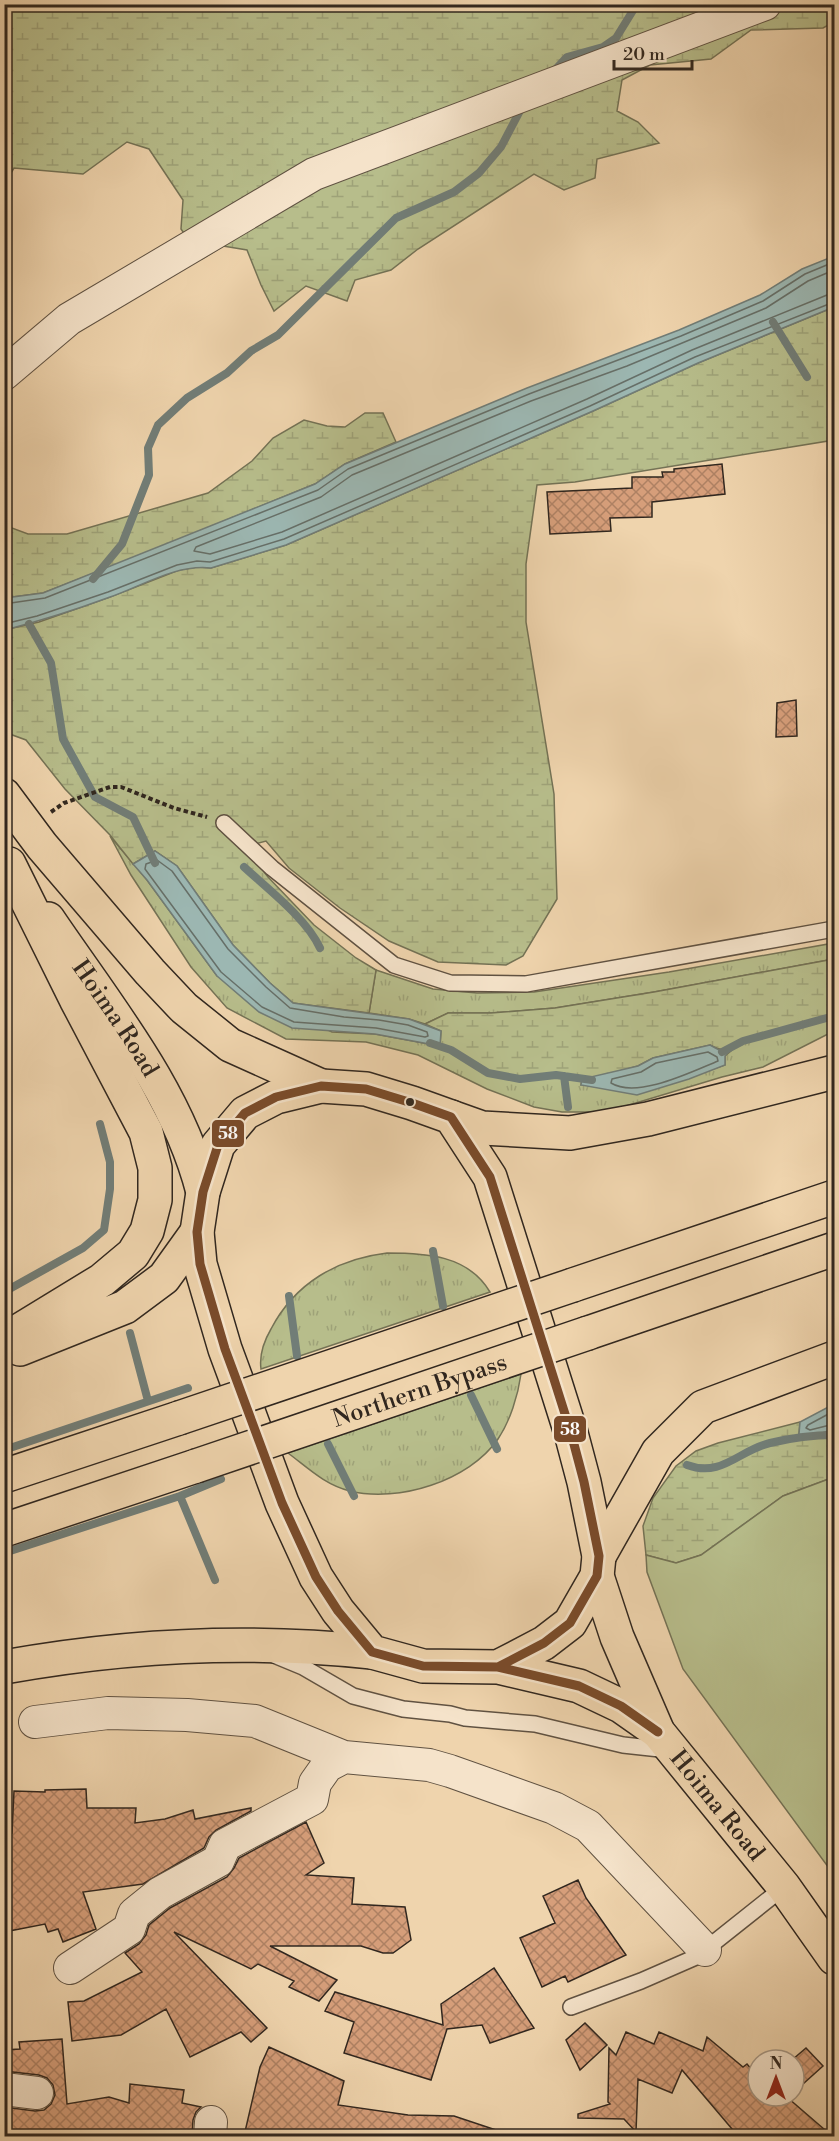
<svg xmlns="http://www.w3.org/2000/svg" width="839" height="2141" viewBox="0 0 839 2141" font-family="'Libre Bodoni',serif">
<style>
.grass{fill:url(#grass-tufts);stroke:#747255;stroke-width:1.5}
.wetland{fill:url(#wetland-marsh);stroke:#747255;stroke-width:1.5}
.green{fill:#b7bd8b;stroke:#747255;stroke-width:1.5}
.water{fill:#9cb7b2;stroke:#717d77;stroke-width:1.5}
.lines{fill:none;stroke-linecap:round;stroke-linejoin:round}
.shore{stroke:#666f68;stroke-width:1.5}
.stream{stroke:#717d77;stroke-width:8}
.building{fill:url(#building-cross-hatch);stroke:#31271f;stroke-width:1.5}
.service-casing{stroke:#605242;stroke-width:18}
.minor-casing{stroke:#605242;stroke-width:34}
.primary-casing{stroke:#31271f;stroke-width:36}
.motorway-casing{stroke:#31271f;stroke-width:36}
.path{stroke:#31271f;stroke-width:4;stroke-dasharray:4.5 3;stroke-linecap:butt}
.service{stroke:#f5e3ca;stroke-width:15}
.minor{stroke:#f5e3ca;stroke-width:32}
.primary{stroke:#efd4ad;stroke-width:33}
.motorway{stroke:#efd4ad;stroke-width:33}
.motorway-bridge-casing{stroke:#31271f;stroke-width:36;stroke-linecap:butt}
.motorway-bridge{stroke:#efd4ad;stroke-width:33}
.bus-1-casing{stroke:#f5e3ca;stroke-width:14}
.bus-1{stroke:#7a4b2a;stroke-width:9}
.bus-dot{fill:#31271f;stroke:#f5e3ca;stroke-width:2}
.labels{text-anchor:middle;stroke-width:4.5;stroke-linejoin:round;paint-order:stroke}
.street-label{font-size:24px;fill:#31271f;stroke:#f5e3ca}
.line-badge{stroke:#f5e3ca;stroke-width:2}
.badge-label{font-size:16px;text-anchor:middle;font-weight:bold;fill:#fff}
</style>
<defs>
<pattern id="grass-tufts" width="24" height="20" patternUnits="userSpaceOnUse" patternTransform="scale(1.5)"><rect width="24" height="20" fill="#b7bd8b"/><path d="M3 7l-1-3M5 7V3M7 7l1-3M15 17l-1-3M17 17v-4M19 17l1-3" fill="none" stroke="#9ea278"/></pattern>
<pattern id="wetland-marsh" width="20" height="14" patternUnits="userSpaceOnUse" patternTransform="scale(1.5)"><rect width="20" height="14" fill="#b7bd8b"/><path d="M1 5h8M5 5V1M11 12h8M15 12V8" fill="none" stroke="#9ea278"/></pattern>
<pattern id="building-cross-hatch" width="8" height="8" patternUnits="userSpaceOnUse" patternTransform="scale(1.5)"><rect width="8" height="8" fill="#d69e7a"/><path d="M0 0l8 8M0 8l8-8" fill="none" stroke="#ae8163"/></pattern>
</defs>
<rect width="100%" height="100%" fill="#efd4ad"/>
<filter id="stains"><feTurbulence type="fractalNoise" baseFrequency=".00333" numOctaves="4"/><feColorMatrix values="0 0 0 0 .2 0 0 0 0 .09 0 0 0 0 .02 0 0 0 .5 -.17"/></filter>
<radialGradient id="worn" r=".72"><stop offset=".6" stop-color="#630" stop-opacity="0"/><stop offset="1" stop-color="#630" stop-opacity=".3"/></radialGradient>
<path class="grass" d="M110,836L147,880L217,976L332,1032L375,1034L440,1046L451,1050L463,1059L521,1079L556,1075L582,1079L581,1085L713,1069L725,1065V1056L743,1041L834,1016V1031L763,1067L722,1077L606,1112H562L534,1107L487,1089L418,1055L366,1042L286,1039L227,1008L191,967L131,875Z
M834,943V959L654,992L555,1008L491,1013H448L425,1024L409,1019L369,1013L376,970L433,989L477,993L534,992L669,972Z
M387,1253C426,1253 468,1255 490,1292L261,1369C259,1354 264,1341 271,1329C295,1283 337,1259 387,1253Z
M521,1374C518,1396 510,1421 498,1439C469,1481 398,1503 350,1491C325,1485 308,1468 288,1453Z"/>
<path class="wetland" d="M5,5H834V22L823,28L751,30L711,59L650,65L622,80L617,111L638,122L659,143L597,159L595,178L564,190L534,174L418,249L391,270L355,280L347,301L306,286L274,311L261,285L247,250L223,246L202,259L181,229L183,200L149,149L127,142L83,174L14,168L5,183Z
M834,307V440L575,482L537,485L526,564V622L554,794L557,899L523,956L506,965L438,962L389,941L340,908L289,868L266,841L240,848L248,851L268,877L314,925L356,958L376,970L369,1013L293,1003L270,983L233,945L177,866L155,851L133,864L110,835L65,789L26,740L7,733L4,729V630L39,622L110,597L179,570L197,567L211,568L286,545L593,411L698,363Z
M365,413H383L396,442L345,464L315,484L131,559L43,593L5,598L4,525L28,534H67L208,493L252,461L273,438L304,420L327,426L345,427Z
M834,959V1016L743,1041C730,1050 724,1053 710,1045L653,1058L638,1066L605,1075L582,1079L556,1075L520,1079L488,1073L451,1050L440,1046L441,1031L425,1024L448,1013H491L555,1008L654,992Z
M800,1422L799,1434L810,1437L834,1429V1477L783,1496L701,1555L676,1563L646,1555L643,1526L653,1498L676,1466L696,1451L718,1443Z"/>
<path class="green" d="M834,1477V1875L683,1669L647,1572L646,1555L676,1563L701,1555L783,1496Z"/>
<path class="water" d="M834,256V307L698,363L593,411L286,545L211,568C176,564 142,586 110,597C75,610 40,621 5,630V598L43,593L315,484L345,464L527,388L679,330L760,295L802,269Z
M155,851L177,866L233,945L270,983L293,1003L409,1019L441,1031L440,1046L375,1034L292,1028L259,1012L217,976L147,880L133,864Z
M710,1045L719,1050L731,1049L725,1056V1065L689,1079L637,1095L581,1085L582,1079L638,1066L653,1058Z
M834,1404V1429L810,1437L799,1434L800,1422Z"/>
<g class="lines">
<path class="shore" d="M834,270L808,281L766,308L627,366L531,401L352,475L321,497L196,547L194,551L210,554L282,532L587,399L692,350L827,295L834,294
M4,604L45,598L318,490L348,469L529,394L681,336L763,301L805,274L834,262
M4,624L37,616L108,592L177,565L197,561L210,562L284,539L590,406L695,357L834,302
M157,860L172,871L228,949L266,987L290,1008L344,1017L379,1020L408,1025L427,1032L428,1036L425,1037L376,1028L294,1022L262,1007L221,972L145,869L146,864Z
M708,1052L717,1057L718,1061C691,1072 637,1099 611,1083L612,1079L641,1072L656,1063Z
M834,1411L808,1425L806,1428L810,1430L834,1424"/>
<path class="stream" d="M554,71L567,57L603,47L616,38L637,4
M773,322L807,377
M93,579L122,544L149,475L148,448L158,425L187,398L227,373L251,351L278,335L396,218L454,192L479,173L501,147L522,107
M29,624L51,663L63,739L95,797L133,817L155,863
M244,867C268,889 307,919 320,948
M430,1043L451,1050L488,1073L520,1079L556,1075L592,1080
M722,1052L743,1041L834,1016
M564,1076L568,1107
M433,1251L443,1306
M4,1292L83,1248L104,1230L110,1189V1162L100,1124
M289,1296L297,1356
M130,1333L148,1401
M471,1395L497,1449
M328,1444L354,1496
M4,1450L188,1388
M687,1465C722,1478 739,1450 770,1443C791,1438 813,1435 834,1435
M180,1496L215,1580
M4,1553L180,1496L221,1479"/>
</g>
<path class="building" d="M722,464L725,494L652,502V517L610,518L611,531L550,534L547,492L632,488V477H663L662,472H674V469Z
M796,700L797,736L776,737L777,703Z
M86,1789L87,1808H136L135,1823L165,1819L193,1810L195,1819L251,1808V1811L216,1830L209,1837L204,1848L143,1884L83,1892L96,1929L63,1942L58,1929L48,1932L45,1924L4,1932V1834L12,1833L14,1791L45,1792V1790Z
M306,1822L324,1863L306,1875L354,1878L352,1904L405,1907L411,1940L393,1953H383L361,1946H270L337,1980L319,2001L289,1987L294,1981L258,1964L251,1969L174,1932L267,2028L251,2042L241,2032L190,2057L166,2009L121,2035L72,2041L68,2002L84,2001L142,1972L125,1953L139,1944L146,1935L149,1925L170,1908L227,1877L234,1868L239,1858Z
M578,1880L586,1898L626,1955L568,1982L565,1976L542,1987L520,1938L555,1923L543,1896Z
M494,1968L534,2028L490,2043L482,2025L447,2029L431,2080L344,2053L354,2022L325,2011L335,1992L443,2025L441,2004Z
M585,2023L607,2045L580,2070L566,2040Z
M626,2032L654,2044L659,2032L703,2051L707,2037L743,2067L747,2064L758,2077V2096H790L788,2098L832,2136H738L682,2070L672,2093L638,2079L636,2132L624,2119L578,2118V2114L610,2104L608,2102L609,2048L616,2055Z
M62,2039L67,2104L109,2097L129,2103L130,2084L184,2090L182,2103L201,2107L196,2112L193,2120L192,2136H4V2107L35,2111L44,2110L51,2104L55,2095L53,2085L47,2078L39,2075L4,2071V2050L20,2049L19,2042Z
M269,2047L344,2081L338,2105L408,2115L454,2116L505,2133L504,2136H244L260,2067Z
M806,2048L823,2066L794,2092V2060H792Z"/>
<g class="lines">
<defs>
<path id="service" d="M224,823L272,868L394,965L450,983L526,984L834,929
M274,1655L303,1667L353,1696L403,1709L450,1714L465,1718L535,1724L623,1745L669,1750
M571,2007L641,1981L696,1957L784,1887"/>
<path id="minor" d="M4,374L69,319L314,174L765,4
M35,1722L108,1713L187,1715L255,1721L344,1757
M70,1968L129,1929L134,1914L160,1893L218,1861L225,1845L312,1799L315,1783L327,1766L344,1757L429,1765L450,1771L554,1808L588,1826L705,1950
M4,2089L37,2093
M210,2136L211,2122"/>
<g id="primary">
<path d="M4,795L42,846L150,972L184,1008L230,1045L321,1086"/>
<path id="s1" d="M48,919C106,1005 177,1090 203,1192"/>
<path id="s2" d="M597,1576L617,1637L658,1732L784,1887L834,1958"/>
<path d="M498,1667L544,1643L570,1623L597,1576L599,1556L584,1482L571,1433L490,1177L451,1117L412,1103L366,1089L321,1086L276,1097L245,1113L218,1145L203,1192L197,1232L200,1264L225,1349L282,1503L316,1577L338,1611L372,1652L423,1666L498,1667L579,1686L621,1706L658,1732"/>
</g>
<path id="motorway" d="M451,1117L482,1128L570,1133L648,1119L834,1072
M573,1285L834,1197
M588,1333L834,1249
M4,1340L102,1280L133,1254L147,1231L155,1200V1168L146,1132L76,999L9,864
M20,1349L125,1307L164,1278L197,1232
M4,1476L179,1418
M4,1530L196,1466
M599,1556L658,1452L703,1407L834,1358
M4,1667C126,1645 250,1639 372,1652"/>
</defs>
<use href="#service" class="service-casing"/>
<use href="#minor" class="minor-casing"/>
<use href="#primary" class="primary-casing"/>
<use href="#motorway" class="motorway-casing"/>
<path class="path" d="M51,812L64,803L110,787H121L174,808L207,817"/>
<use href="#service" class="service"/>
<use href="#minor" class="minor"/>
<use href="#primary" class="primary"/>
<use href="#motorway" class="motorway"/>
<defs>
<g id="motorway-bridge">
<path d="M179,1418L573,1285"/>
<path id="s3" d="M196,1466L588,1333"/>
</g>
</defs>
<use href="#motorway-bridge" class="motorway-bridge-casing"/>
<use href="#motorway-bridge" class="motorway-bridge"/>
<defs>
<path id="bus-1" d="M498,1667L544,1643L570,1623L597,1576L599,1556L584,1482L571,1433L490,1177L451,1117L412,1103L366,1089L321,1086L276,1097L245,1113L218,1145L203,1192L197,1232L200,1264L225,1349L282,1503L316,1577L338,1611L372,1652L423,1666L498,1667L579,1686L621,1706L658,1732"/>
</defs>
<use href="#bus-1" class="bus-1-casing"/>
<use href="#bus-1" class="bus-1"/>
</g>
<circle class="bus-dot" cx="410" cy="1102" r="5"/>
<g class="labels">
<g class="street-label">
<text dy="8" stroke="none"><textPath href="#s1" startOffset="120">Hoima Road</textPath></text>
<text dy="8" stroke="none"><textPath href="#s3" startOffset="236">Northern Bypass</textPath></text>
<text dy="8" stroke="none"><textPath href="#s2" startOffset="262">Hoima Road</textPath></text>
</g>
</g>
<g class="line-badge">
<rect x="211" y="1119" width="34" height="29" rx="6" fill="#7a4b2a"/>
<rect x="553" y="1415" width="34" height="28" rx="6" fill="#7a4b2a"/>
</g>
<g class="badge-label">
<text x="228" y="1139">58</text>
<text x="570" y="1435">58</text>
</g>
<rect width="839" height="2141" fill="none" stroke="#efd4ad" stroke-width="24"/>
<rect x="6" y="6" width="827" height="2129" fill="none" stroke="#31271f" stroke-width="3"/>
<rect x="12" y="12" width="815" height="2117" fill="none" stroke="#31271f" stroke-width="1.5"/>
<g transform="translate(776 2078)"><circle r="28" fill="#f5e3ca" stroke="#a79886" stroke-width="1.5"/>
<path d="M0-4.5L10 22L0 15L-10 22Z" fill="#8f2418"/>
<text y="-9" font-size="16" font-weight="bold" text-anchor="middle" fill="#31271f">N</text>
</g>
<path d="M614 60v9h78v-9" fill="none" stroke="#31271f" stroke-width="3"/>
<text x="623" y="60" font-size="18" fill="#31271f" stroke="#f5e3ca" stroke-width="4.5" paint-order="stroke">20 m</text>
<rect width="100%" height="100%" filter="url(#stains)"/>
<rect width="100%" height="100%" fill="url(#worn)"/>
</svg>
